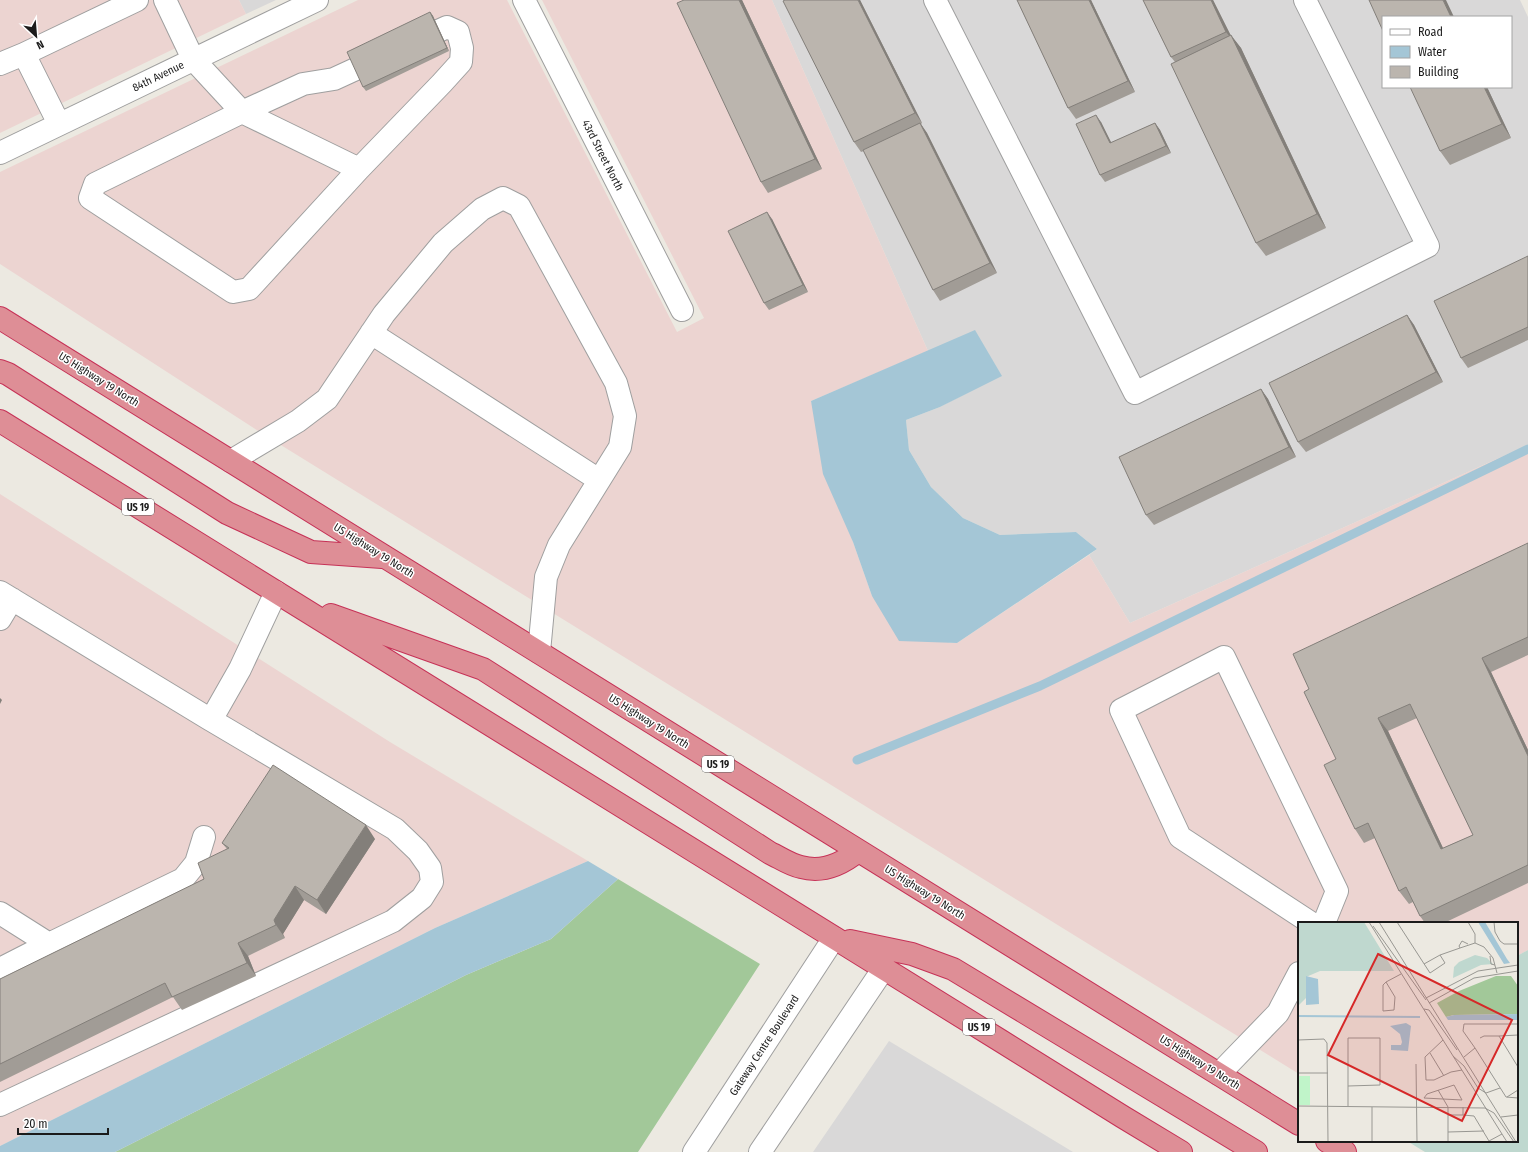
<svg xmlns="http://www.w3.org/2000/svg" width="1528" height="1152" viewBox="0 0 1528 1152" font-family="'Fira Sans Condensed',sans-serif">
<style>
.residential{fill:#d9d8d8;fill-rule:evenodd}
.commercial{fill:#ecd4d1}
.forest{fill:#a2c899}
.wetland{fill:#bfd8cf}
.water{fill:#a4c6d6}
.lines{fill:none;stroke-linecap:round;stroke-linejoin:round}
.stream{stroke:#a4c6d6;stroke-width:9}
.minor-casing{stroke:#9f9f9f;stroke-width:24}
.highway-casing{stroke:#c63257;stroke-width:24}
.minor{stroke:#fff;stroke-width:22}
.highway{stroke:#de8e96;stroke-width:22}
.wall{fill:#a19c96;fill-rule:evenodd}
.shaded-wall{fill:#837f7a}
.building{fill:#bbb5ae;stroke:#837f7a;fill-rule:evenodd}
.labels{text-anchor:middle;stroke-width:3;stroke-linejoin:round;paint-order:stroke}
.shield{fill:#fff;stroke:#5f5f5f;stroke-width:1}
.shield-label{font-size:10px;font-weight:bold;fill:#1b1b1b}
.street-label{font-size:11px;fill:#1b1b1b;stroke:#fff}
.inset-river{fill:none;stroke:#a4c6d6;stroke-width:2}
.inset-road{fill:none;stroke:#989792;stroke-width:1}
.view{fill:#d62828;fill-opacity:0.15;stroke:#d62828;stroke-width:2}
.inset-edge{fill:none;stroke:#1b1b1b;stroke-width:2}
</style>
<rect width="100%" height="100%" fill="#ece9e1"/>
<path class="residential" d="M239,0H276L246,14Z
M772,0H1520L1528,17V445L1130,623L1089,555L1097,549L1076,532L1000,535L963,518L931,487L909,450L906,420L940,407L1001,375L975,331L928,351ZM1383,17H1511V87H1383Z
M889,1041L1073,1152H813Z"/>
<path class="commercial" d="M0,0H239L246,14L0,133Z
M358,0H507L677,332L704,318L542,0H772L928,351L811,401L853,542L872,596L950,643H957L1089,555L1130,623L1528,445V950L1517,956V923H1299V1074L263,434L0,264V172Z
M0,494L390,742L588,861L435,928L0,1146Z"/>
<path class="forest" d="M618,879L760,964L638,1152H115L466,975L551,939Z"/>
<path class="wetland" d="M1528,950V1152H1425L1407,1141H1517V956Z"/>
<path class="water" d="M975,330L1002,376L940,407L906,420L909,450L931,487L963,518L1000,535L1076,532L1097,549L957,643L899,641L872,596L853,542L823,474L811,401Z
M588,861L618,879L551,939L466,975L115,1152H0V1146L435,928Z"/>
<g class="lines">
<path class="stream" d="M857,760L1040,686L1528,449"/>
<defs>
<path id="minor" d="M165,0L193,59L242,112L359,169
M524,0L682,310
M935,0L1135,393L1428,246L1305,0
M447,27L458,32L462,48L461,62L442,83L359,169L249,289L233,292L90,198L95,184L242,112L303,84L334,79Z
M0,64L24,54
M59,124L24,54L137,0
M0,153L317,0
M371,333L599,480
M231,461L298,421L327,399L384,314L443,243L482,209L503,198L519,206L616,383L625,416L620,447L559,545L546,577L539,652
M0,592L211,720L240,669L276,592
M0,619L12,599
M0,913L49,944L0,969
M1311,923L1180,837L1121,710L1224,657L1337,891L1324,923
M49,944L183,879L196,863L204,837
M1219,1074L1278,1013L1299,973
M0,1105L393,921L422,898L432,882L430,868L418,851L395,829L211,720
M694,1152L834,938
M760,1152L884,968"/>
<path id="highway" d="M0,318L1299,1124
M0,371L8,374L227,513L311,552L382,557
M0,421L1001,1041L1123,1117L1181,1152
M331,615L483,669L770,853C779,857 790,865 801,867C822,873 842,864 858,851
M850,941L912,954L953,969L1256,1152
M1327,1141L1345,1152"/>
</defs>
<use href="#minor" class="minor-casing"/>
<use href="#highway" class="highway-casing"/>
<use href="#minor" class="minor"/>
<use href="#highway" class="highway"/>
</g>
<path class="wall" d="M684,0H742L822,169L768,193L761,182Z
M860,0L922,123L921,124L927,133L997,273L940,301L933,290L864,151L861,152L854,142Z
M1017,0H1091L1135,92L1076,119L1068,108Z
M1143,0H1213L1231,36L1241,48L1326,228L1266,256L1256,243L1175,62L1171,57Z
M430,12L433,16L449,51L366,91L363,87Z
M1487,87L1511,138L1450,165L1440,151Z
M1101,122L1111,143L1155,123L1160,130L1171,153L1105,182L1100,175Z
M772,219L808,292L769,310L764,303Z
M1528,256V340L1468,368L1461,358Z
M1407,315L1414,325L1443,382L1306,452L1298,442Z
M1261,389L1268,399L1296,457L1154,525L1146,515Z
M1528,543V655L1491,672L1528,750V883L1444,923H1425L1420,916L1413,902L1409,904L1399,891L1375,838L1364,843L1355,829L1336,759ZM1417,718L1473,835L1443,848L1388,731Z
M375,839L326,914L304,900L283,934L285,938L248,956L256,976L182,1010L173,997L0,1082V979L204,879L227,849L222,843Z"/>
<path class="shaded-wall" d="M739,0H742L822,169L815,159Z
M858,0H860L922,123L915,113Z
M1089,0H1091L1135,92L1128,81Z
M1211,0H1213L1234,42L1226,32Z
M1443,0H1446L1454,17H1451Z
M430,12L433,16L449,51L447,48Z
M1231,35L1241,48L1326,228L1317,214Z
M1484,87H1487L1511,138L1502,124Z
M1096,115L1101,122L1115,150L1110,143Z
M920,123L927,133L997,273L990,263Z
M1155,123L1160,130L1171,153L1166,146Z
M767,212L772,219L808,292L803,285Z
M1407,315L1414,325L1443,382L1436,372Z
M1261,389L1268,399L1296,457L1289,447Z
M1482,658L1491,672L1528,750V756Z
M0,698L2,700L0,704Z
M1378,718L1388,731L1450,863L1441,849Z
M366,825L375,839L326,914L317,900Z
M295,886L304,900L283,934L285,938L276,925L274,920Z
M238,943L248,956L256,976L247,963Z"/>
<path class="building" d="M684,0H739L815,159L761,182L677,3Z
M785,0H858L915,113L854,142L783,1Z
M1017,0H1089L1128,81L1068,108Z
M1143,0H1211L1226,32L1171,57Z
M1369,0H1443L1451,17H1383V31Z
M430,12L447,48L363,87L347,52Z
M1231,35L1317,214L1256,243L1171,64Z
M1410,87H1484L1502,124L1440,151Z
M1096,115L1110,143L1155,123L1166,146L1100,175L1076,124Z
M920,123L990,263L933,290L863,150Z
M767,212L803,285L764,303L728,231Z
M1528,256V327L1461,358L1434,301Z
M1407,315L1436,372L1298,442L1269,383Z
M1261,389L1289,447L1146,515L1119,457Z
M1528,543V637L1482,658L1528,756V865L1420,916L1406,887L1399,891L1368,823L1355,829L1324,765L1336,759L1304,692L1309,689L1293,654ZM1410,704L1473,835L1441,849L1378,718Z
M273,765L366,825L317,900L295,886L274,920L276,925L238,943L247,963L172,997L165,983L0,1064V979L204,879L198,863L229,848L222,843Z"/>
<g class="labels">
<g class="shield">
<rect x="122" y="499" width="32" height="16" rx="3"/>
<rect x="702" y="756" width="32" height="16" rx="3"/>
<rect x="963" y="1019" width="32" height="16" rx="3"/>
</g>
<g class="shield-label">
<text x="138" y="511">US 19</text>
<text x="718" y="768">US 19</text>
<text x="979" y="1031">US 19</text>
</g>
<g class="street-label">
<text transform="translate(158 76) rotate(-26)" y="4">84th Avenue</text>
<text transform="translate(603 155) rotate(63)" y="4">43rd Street North</text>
<text transform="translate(99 379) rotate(32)" y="4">US Highway 19 North</text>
<text transform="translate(374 550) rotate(32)" y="4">US Highway 19 North</text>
<text transform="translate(649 721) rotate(32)" y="4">US Highway 19 North</text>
<text transform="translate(925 892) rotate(32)" y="4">US Highway 19 North</text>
<text transform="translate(764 1045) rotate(-57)" y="4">Gateway Centre Boulevard</text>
<text transform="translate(1200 1062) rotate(32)" y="4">US Highway 19 North</text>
</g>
</g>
<g transform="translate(1298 922)">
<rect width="220" height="220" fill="#ece9e1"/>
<path d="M198,54H213L220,64V92L156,93L148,95L139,81L161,69Z" fill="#a2c899"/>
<path d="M66,0L96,49H22L8,55L10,64L8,76L0,84V1ZM177,33L189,36L195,42L183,43L155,56L156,45L161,40Z" fill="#bfd8cf"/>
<path d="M0,154H12V183H0Z" fill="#c0f4c9"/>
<path d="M187,0L209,37L212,41L206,42L180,0ZM8,54L20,57L21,82L8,83ZM220,92V98H150L148,95L156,93ZM108,101L113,104L110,129L93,128V123H103L104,120L102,112L92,104Z" fill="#a4c6d6"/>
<path class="inset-river" d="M0,94L122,95"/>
<path class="inset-road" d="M71,0L209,220M81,0L218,220M99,0L132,51L147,41L142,33L162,26M170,0L177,12V21M196,0L197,10L202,19L206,22H220M75,4L128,78M170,22L164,19L161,24L162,26L177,21L186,25L195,36L199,51M192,34L193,42L197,43M126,42L142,33M88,60L85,63V89L96,88L97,75L88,60L103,52M128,76L180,49L220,43M131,81L176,56L220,49M126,87L131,88L159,128M220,113L201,114L220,145M182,116L186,114H201M0,118L26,117L29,121L30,220M145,118L127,135L128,158H136L153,150L164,148M177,126L165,109L166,102H220M132,131L146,154M155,134L166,144L180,166L188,171M166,135L177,126L208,175L220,176M118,142L119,220M0,151H30M156,163L164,178L126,176L129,172ZM50,164L82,163V116H50V184M140,168L150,185V220M188,171L202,166M209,175L220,168M0,184L187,186M74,185V220M187,186L196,191L216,220M150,193H165V185M165,193L176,194L191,219L204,212M203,195L220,193M150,210L186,209"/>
<path class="view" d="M80,32L214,98L164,199L30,133Z"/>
<rect width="220" height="220" class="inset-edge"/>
</g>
<rect x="1382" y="16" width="130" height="72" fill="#ffffff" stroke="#a4a4a4"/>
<rect x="1390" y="29" width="20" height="6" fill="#ffffff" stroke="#a4a4a4"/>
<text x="1418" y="36" font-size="12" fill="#1b1b1b">Road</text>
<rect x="1390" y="46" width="20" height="12" fill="#a4c6d6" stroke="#a4a4a4"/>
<text x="1418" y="56" font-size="12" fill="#1b1b1b">Water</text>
<rect x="1390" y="66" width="20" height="12" fill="#bbb5ae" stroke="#a4a4a4"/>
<text x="1418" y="76" font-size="12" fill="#1b1b1b">Building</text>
<g transform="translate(36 36) rotate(154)" stroke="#ffffff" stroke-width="3" paint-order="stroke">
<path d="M0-3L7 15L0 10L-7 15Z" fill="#1b1b1b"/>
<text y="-6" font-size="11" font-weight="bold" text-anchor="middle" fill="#1b1b1b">N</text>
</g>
<path d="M18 1128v6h90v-6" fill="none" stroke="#1b1b1b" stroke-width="2"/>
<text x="24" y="1128" font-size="12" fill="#1b1b1b" stroke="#ffffff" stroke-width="3" paint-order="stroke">20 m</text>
</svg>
